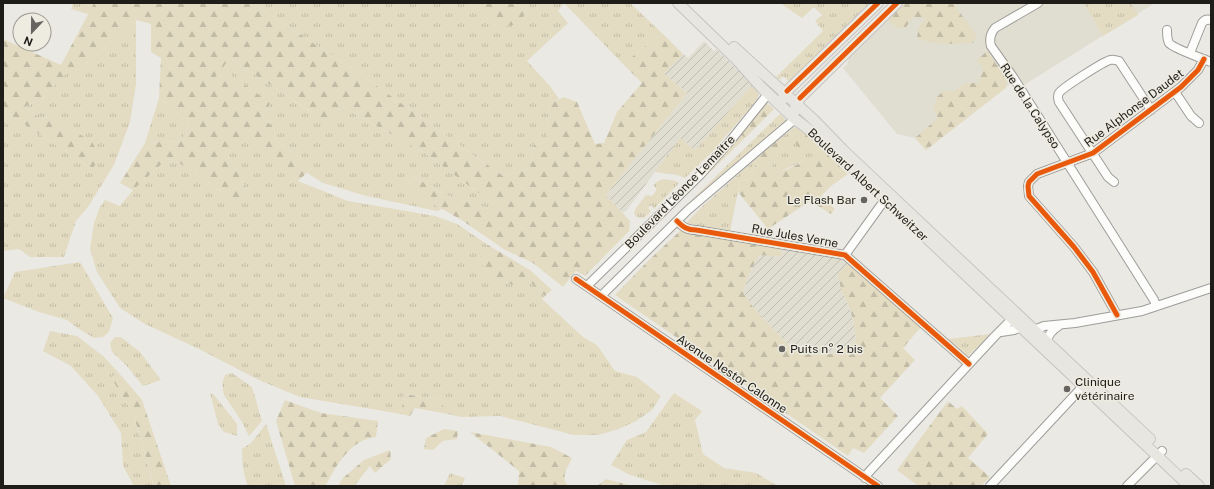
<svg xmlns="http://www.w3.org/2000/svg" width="1214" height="489" viewBox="0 0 1214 489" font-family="'Public Sans',sans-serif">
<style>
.built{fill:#e0ddd1}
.industrial{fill:url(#industrial-furrows)}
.grass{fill:url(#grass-tufts)}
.forest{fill:url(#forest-firs)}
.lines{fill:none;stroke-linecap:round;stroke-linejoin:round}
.minor-casing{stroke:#9e9d99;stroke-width:10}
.major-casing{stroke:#c6c5c3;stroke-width:12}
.minor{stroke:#fcfcfb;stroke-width:8}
.major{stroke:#e7e6e0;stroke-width:10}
.cycleway-casing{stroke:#eeebe0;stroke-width:8}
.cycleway{stroke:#e8590c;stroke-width:5}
.poi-dot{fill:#656460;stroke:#eeebe0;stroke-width:1.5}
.labels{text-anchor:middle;stroke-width:3;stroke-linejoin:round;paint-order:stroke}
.street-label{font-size:12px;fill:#1e1d19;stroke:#eeebe0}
.poi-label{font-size:12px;fill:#1e1d19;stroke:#eeebe0;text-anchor:start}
</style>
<defs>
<pattern id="industrial-furrows" width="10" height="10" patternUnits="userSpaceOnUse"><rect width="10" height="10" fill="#e0ddd1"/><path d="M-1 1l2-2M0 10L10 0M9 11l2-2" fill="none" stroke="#c0bdb3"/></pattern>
<pattern id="grass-tufts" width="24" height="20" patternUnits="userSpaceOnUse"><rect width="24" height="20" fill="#e3dcc3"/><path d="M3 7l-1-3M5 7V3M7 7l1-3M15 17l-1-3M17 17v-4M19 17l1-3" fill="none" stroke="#c2bca7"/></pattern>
<pattern id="forest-firs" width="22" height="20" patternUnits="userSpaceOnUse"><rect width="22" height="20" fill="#e3dcc3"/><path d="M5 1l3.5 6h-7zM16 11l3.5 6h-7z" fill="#c2bca7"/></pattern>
</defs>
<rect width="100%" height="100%" fill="#eae9e4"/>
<path class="built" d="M905,3H1155L1024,85L1010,84L926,150L915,138L897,134L843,68L848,64L847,62L849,60L847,58Z"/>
<path class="industrial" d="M704,41L714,51L716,49L753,84L695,150L680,138L627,210L623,213L606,195L687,93L664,74L683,54L688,58Z
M782,248L838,257L848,263L841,289L851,312L855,329L856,341L833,354L813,355L792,349L752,306L743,291L751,270L759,255L781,257Z"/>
<path class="grass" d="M73,3H94L88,14L71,9Z
M252,3H468L499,28L521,22L527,3H630L662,33L623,64L564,3L558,11L568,23L527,61L550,86L559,99L550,104L546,142L534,145L530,168L503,176L360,74Z
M780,3H866L868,5L790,82L783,76L779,80L776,77L823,31L815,21L822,15L814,7L802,18Z
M1084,3H1131L1138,15L1103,36Z
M136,20V84L130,122L114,165L88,207L76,221L64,257H30L19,249L3,251V110L92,169L54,118L38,117L24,107L43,99L69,69L78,71Z
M230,58L328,123L341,106L425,153L492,203V210L446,195L414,177L404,187L442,209L437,211L366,196L323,183L307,173L312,168L274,138L275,129L263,118L270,103L227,73L219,84L213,79Z
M753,84C758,90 760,93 757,100L712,152L685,178L677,175L655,172L680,138L695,150Z
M159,98L189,123L182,141L145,143Z
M780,114L788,122L672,224L669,222Z
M788,132L793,137L801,149L814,142L822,149L808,159L779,172L774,170L772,167L779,145L777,141Z
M739,133L745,138L647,233L645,232Z
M244,137L298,181L348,201L435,216L457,224L488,245L478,261L525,278L545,296L542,299L583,337L597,345L615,371L637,377L661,396L652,410L636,421L619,429L598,435H574L500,416L461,417L443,413V400L404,394L401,414L300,397L261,381L199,349L145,324L120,308L97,272L90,249L94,223L100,207L105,200L120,206L133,190L167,159L178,162L236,202L247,189L227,155Z
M756,159L753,177L740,181L730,232L691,228V225L687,222L705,204Z
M664,179L676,181L679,183L654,209L651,205L648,208L651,211L644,218L636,217L634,213L636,208L646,195L652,196L656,191V188L653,185L658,181Z
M80,262L113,318L109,332L103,337L94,338L76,327L67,320L39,312L3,298L15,272Z
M50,331L77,336L103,356L119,373L112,377L134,416L153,483L152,486H133L132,482L123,466L121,433L98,396L71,366L43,351Z
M991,334L968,356L948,339Z
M115,337H121L140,352L161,380L143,386L126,365L112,352L110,343Z
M232,373L252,387L262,421L249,436L242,422L224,395L222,384L225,375Z
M210,393L214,395L237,424V436L224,432L218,424Z
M674,393L702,411L695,420L703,454L724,468L756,473L778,486H665L630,475L611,465L627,440L646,432Z
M266,424L286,486H248C243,474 242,462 242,449L251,443Z
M450,473L465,478L462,486H444Z"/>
<path class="forest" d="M94,3H143L153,4L155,3H252L360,74L503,176L530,168L534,145L546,142L550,104L564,97L577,102L595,144L604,143L617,112L642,83L623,64L662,33L683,54L664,74L687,93L606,195L630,221L629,231L585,276L576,271L563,287L533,263L505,250L463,221L404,187L414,177L446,195L492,210V203L425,153L341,106L328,123L230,58L214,79L219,84L227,72L270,103L263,118L275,129L274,138L312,168L298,181L244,138L227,155L247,189L236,202L178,162L167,159L133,190L120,183L145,143L182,141L189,123L159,98L161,58L151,52V24L136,20L78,71L69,70L43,99L24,107L38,117L54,118L92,142L101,157L92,169L3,110V39L61,65Z
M468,3H527L521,23L499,28Z
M905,3H953L977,36L973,43C955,43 933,47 917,37L919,28L925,18L913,17L906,27L897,28L888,20Z
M987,51L1007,80L1006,88L926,150L915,138L938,118L933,109L937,97L943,91H954L966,83H979L983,68L977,60Z
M766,102L774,109L745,138L739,133Z
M794,127L799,128L814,142L801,149L792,141L793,137L788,132Z
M777,141L779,145L772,167L774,170L779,172C794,168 809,158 822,149L848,174L831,186L821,196L835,209L831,214L810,201L768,229L738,192L740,181L753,177L756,159Z
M681,230L782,248L781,257L759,255L751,270L743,291L752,306L792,349L813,355L833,354L856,341L855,329L851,312L841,289L838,274L848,263L921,327L903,348L915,360L880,398L898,416L864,453L853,448L848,456L615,295L649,260Z
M488,245L530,270L552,290L545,296L525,278L513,285L492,276L478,261Z
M119,373L142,400L171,486H152L153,482L134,416L111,377Z
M404,394L443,400V413L415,408L410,416L401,414Z
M285,400L321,413L378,421L376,437C371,438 365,439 360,442C344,451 334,470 325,486H295L276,421Z
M948,401L957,409L962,406L988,434L968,458L990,477L981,486H918L897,470Z
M444,429L458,431L457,439L443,441L433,450L424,449L426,438Z
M470,432L551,447L572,458C568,467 560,477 568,486H518L519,471Z
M390,450L391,459L375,473L370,466L354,486H338L343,478L364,460Z
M606,479L633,486H597Z"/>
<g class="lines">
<defs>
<path id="minor" d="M1038,3L995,28C990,34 989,39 991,46L1013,77L1154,300L1156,306
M1167,30C1167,34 1167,39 1169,43C1174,49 1202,58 1211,62
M1190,53L1202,23C1204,20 1207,19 1211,20
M1175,92L1191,116L1199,123
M1114,182L1108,177L1059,102C1058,99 1057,96 1059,93C1062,88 1103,62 1110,60C1113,59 1116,60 1119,61L1151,110
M677,221C683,227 687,230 696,230L845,255L969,364
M845,255L881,205L889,196
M576,279L878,486
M587,286L700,175L731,140L768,94
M601,296L688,210L795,119
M1117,315L1093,272L1074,247L1029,196L1028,186L1029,182L1037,174L1093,153L1181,87L1198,70L1204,59
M1034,330L1044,326L1075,323L1142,311L1211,288
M1001,332L1014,330L1025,326
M1043,343L1046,342C1049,334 1052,330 1060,325
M865,478L868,473L995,336L1012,319L1018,318
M990,486L1086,383
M1127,486L1162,451"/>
<path id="major" d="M678,3L738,61L761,87L780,105L795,119L824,141L1189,486
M734,47L814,120L843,150L1150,439
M783,99L784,94L787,91L878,3
M795,111V108L800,98L897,3
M1186,474L1199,486"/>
</defs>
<use href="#minor" class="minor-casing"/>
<use href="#major" class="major-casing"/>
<use href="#minor" class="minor"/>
<use href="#major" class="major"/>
<defs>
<path id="cycleway" d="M787,91L878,3
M800,98L897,3
M677,221C683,227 687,230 696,230L845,255L969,364
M576,279L878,486
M1117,315L1093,272L1074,247L1029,196L1028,186L1029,182L1037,174L1093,153L1181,87L1198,70L1204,59"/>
</defs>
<use href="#cycleway" class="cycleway-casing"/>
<use href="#cycleway" class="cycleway"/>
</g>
<g class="poi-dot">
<circle cx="864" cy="200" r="4"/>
<circle cx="782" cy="349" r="4"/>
<circle cx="1067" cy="389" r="4"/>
</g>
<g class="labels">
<g class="street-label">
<text transform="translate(1030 106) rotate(57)" y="4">Rue de la Calypso</text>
<text transform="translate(1134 108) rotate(-37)" y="4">Rue Alphonse Daudet</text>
<text transform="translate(868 185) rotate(43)" y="4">Boulevard Albert Schweitzer</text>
<text transform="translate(680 192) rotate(-46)" y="4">Boulevard Léonce Lemaître</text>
<text transform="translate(795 236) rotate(10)" y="4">Rue Jules Verne</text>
<text transform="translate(732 374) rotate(34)" y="4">Avenue Nestor Calonne</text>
</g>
<g class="poi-label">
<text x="856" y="204" text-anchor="end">Le Flash Bar</text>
<text x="790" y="353">Puits n° 2 bis</text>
<text x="1075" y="386">Clinique<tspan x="1075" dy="14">vétérinaire</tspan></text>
</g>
</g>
<rect width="1214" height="489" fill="none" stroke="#1e1d19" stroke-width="8"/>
<g transform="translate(32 32) rotate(202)"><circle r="19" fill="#eeebe0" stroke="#9b9990"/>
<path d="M0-3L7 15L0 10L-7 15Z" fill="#656460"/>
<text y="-6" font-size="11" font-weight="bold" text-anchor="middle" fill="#1e1d19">N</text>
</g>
</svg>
